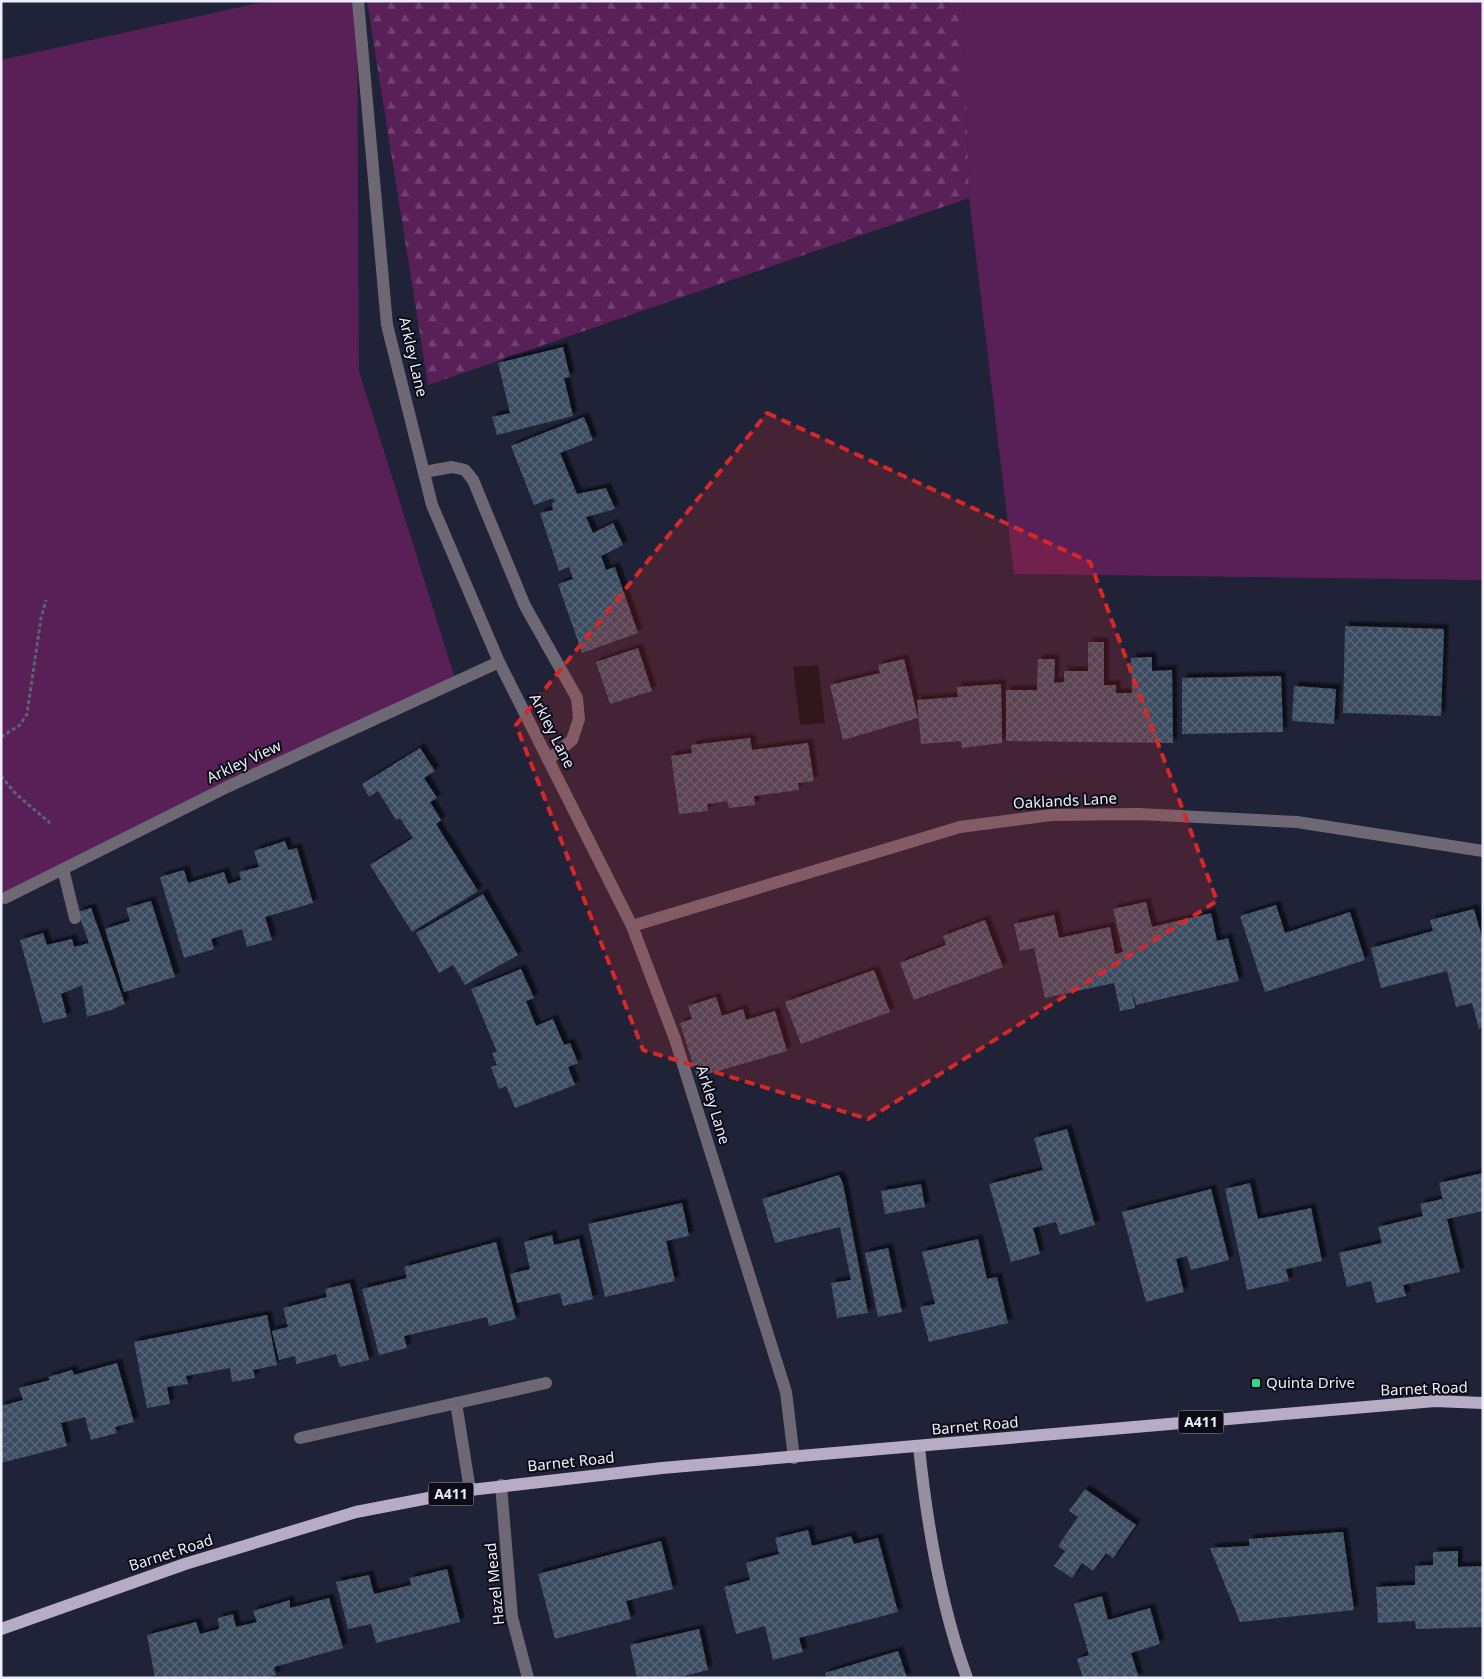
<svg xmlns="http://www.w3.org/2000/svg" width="1484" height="1679" viewBox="0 0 1484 1679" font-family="'Noto Sans',sans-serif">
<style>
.grass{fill:#592058}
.forest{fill:url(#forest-firs)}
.water{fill:#06131a}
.building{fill:url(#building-cross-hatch);filter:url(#shadow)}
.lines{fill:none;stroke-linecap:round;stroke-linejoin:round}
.path{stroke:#5e6073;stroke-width:3;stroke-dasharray:4 2.5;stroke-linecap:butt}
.lane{stroke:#6d6874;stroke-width:12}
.street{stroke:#6d6874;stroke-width:12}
.secondary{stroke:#968fa1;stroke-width:12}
.primary{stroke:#b6adc5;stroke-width:12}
.marked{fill:#d62828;fill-opacity:0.2;stroke:#d62828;stroke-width:4;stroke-dasharray:10 6;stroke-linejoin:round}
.poi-dot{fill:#30d883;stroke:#0b0c16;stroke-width:2}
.labels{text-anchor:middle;stroke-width:4;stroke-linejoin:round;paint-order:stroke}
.shield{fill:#0b0c16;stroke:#a8aab8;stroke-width:1}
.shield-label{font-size:14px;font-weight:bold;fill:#eceefd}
.street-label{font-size:15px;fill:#eceefd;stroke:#0b0c16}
.poi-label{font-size:15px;fill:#eceefd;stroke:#0b0c16;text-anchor:start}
</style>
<defs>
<pattern id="forest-firs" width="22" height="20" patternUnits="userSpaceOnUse" patternTransform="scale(1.25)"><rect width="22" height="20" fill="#592058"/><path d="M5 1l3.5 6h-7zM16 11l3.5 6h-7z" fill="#714171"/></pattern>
<pattern id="building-cross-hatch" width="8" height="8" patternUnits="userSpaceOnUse" patternTransform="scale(1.25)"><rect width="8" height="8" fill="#3b4c60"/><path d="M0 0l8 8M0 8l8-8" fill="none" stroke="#586678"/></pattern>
<filter id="shadow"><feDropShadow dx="4.5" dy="-4.5" stdDeviation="1" flood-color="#0009"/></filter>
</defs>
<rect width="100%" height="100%" fill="#202238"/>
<path class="grass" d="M267,1H357L359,371L456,682L1,901V60Z
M963,1H1483V580L1014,574L969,198Z"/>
<path class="forest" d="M367,1H963L969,198L428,385Z"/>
<path class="water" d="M818,665L825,723L800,725L793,667Z"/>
<path class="building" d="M563,347L570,377L564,378L573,416L497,435L492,417L510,413L498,363Z
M584,417L593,440L560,453L577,494L606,488L615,509L586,517L593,533L613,523L623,545L601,556L606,570L615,567L638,633L582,653L558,584L573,579L569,567L559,571L540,513L553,510L552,503L555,502L553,498L534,505L511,446Z
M1345,626L1444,629L1441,716L1343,713Z
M1088,642H1104V685H1116V693H1132L1131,658L1152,657V671L1172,670L1173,743L1006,741V690H1037L1038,659H1055L1054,683L1064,682V671H1088Z
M638,648L652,691L610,704L596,662Z
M904,659L918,718L843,740L830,685L880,673L878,665Z
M1281,676L1283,732L1182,734V678Z
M1001,684L1002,743L962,748L961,741L921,744L917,700L958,697L957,687Z
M1294,686L1336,689L1334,724L1292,721Z
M750,738L752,750L808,743L814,781L798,783L799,790L754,796L755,805L729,808L727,801L707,804L708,811L679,814L671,756L692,753L691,745Z
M420,748L435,771L424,778L437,798L430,802L441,820L436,824L478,891L412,932L370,865L413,838L400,818L396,820L378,791L369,797L362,784Z
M285,841L288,850L297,848L313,903L265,917L272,940L247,947L242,929L211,939L214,949L184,958L160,877L184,870L188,883L224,872L228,884L241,880L239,872L259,867L254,851Z
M483,894L518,955L465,985L453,965L439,973L416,933Z
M151,901L175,977L124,992L105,929L130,921L126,908Z
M1146,902L1152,927L1211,913L1217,941L1228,938L1239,981L1136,1005L1131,987L1135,1008L1120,1011L1114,983L1045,998L1034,948L1020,951L1014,924L1054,915L1059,938L1110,927L1115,954L1123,952L1113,909Z
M1276,905L1285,933L1350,912L1365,960L1265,992L1240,916Z
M91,908L125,1004L111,1010L87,1017L82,985L61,994L67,1017L43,1023L20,940L43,933L47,945L72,939L74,947L89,943L78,912Z
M1474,909L1483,941V1027L1479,1029L1472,1003L1456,1007L1447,971L1381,988L1371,948L1433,931L1430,920Z
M985,920L1003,967L914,1000L900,963L946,945L943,936Z
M521,969L534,998L526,1001L536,1026L553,1019L564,1045L570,1043L578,1063L568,1067L575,1085L515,1108L506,1086L499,1089L491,1067L497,1065L492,1053L497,1052L471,989Z
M874,970L890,1012L801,1044L785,1002Z
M716,997L722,1016L743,1009L746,1020L775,1011L787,1051L697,1077L680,1023L692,1019L688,1006Z
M1067,1129L1095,1225L1060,1235L1056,1222L1033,1228L1040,1254L1011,1262L989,1184L1043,1170L1034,1138Z
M1483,1173V1211L1447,1219L1439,1183Z
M839,1175L843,1184L868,1313L837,1318L831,1283L851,1280L840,1227L775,1243L762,1199Z
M1250,1183L1258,1219L1311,1208L1322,1261L1286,1269L1289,1281L1247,1290L1225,1189Z
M921,1184L925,1207L885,1214L881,1191Z
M1211,1189L1229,1260L1191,1270L1187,1256L1176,1259L1184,1292L1146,1302L1122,1212Z
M1442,1199L1460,1272L1403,1285L1406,1296L1376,1303L1371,1281L1347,1287L1339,1253L1382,1243L1378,1227L1423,1216L1420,1204Z
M682,1203L689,1236L666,1241L675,1281L605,1297L588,1224Z
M552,1235L554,1245L579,1239L593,1299L563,1306L560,1293L517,1303L510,1274L530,1269L524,1242Z
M978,1239L987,1279L997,1277L1008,1323L929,1342L920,1307L935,1304L922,1252Z
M496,1242L516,1319L489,1326L487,1317L404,1336L407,1348L379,1355L362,1289L407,1278L404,1267Z
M888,1248L902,1312L878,1317L865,1253Z
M350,1283L369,1360L340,1367L336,1354L296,1364L295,1356L279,1360L272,1331L288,1327L283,1308L327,1297L325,1289Z
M267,1315L277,1365L253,1370L255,1378L232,1382L230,1368L186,1376L188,1384L167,1387L170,1404L147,1408L134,1342Z
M117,1363L134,1422L115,1427L117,1433L91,1440L85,1417L61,1423L67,1446L1,1463V1406L23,1400L19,1388L50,1380L48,1377L72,1370L74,1375Z
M1085,1489L1136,1525L1113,1558L1106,1553L1093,1571L1082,1563L1072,1578L1054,1566L1065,1551L1058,1546L1078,1517L1069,1511Z
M808,1530L812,1546L851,1536L854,1544L878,1538L898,1612L799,1638L803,1652L773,1660L765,1626L736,1634L724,1587L750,1580L746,1563L779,1554L775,1538Z
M1343,1532L1354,1610L1240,1622L1210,1548L1249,1546V1539Z
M661,1541L673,1589L626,1601L631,1619L555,1639L538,1574Z
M1458,1551V1567L1483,1566V1627L1416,1629L1415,1621L1378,1623L1376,1587L1415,1585V1566L1433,1565V1552Z
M447,1569L460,1622L376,1643L371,1624L348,1629L336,1582L369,1575L374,1594L411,1585L410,1578Z
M1102,1596L1108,1620L1150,1608L1160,1644L1131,1653L1139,1678H1083L1077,1659L1089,1655L1074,1604Z
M329,1598L343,1648L274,1667L276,1675L266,1678H155L147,1635L196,1622L200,1634L219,1629L218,1618L233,1614L236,1627L257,1622L253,1611L290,1600V1608Z
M699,1629L708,1670L676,1678H637L630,1645Z
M898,1651L907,1678H827L825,1673Z"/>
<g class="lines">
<path class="path" d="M1,737L20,725L27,714L41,618L46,600
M1,776L15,793L50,823"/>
<path class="lane" d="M424,472L452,467L465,470L473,480L525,606L577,698L579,719L572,740L548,760"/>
<path class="street" d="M358,1L387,325L432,505L499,662L632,926L675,1039L786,1392L794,1458
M63,869L75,918
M5,898L227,787L499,662
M632,926L960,827L1051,815L1139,814L1297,822L1483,851
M456,1403L470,1490
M300,1438L546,1383
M501,1485L512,1617L528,1678"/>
<path class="secondary" d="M919,1447C927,1525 940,1604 967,1678"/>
<path class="primary" d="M1,1629L185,1564L356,1512L470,1490L662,1468L1435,1401L1483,1403"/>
</g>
<path class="marked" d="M767,413L1090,562L1217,901L868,1119L643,1050L516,725Z"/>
<rect class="poi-dot" x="1251" y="1378" width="10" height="10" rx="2.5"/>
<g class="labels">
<g class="shield">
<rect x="1178.5" y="1410.5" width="45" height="23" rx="4"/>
<rect x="428.5" y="1482.5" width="45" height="23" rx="4"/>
</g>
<g class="shield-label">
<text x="1201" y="1427">A411</text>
<text x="451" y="1499">A411</text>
</g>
<g class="street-label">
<text transform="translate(413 357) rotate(77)" y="5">Arkley Lane</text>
<text transform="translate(552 731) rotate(63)" y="5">Arkley Lane</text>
<text transform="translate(244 762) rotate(-25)" y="5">Arkley View</text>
<text transform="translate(1065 801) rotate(-3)" y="5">Oaklands Lane</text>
<text transform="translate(713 1105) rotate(73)" y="5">Arkley Lane</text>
<text transform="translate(1424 1389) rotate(-2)" y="5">Barnet Road</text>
<text transform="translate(975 1426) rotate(-5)" y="5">Barnet Road</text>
<text transform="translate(571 1462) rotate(-6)" y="5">Barnet Road</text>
<text transform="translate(171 1553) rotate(-18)" y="5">Barnet Road</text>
<text transform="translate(495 1584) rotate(-96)" y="5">Hazel Mead</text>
</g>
<g class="poi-label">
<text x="1266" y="1388">Quinta Drive</text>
</g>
</g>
<rect width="1484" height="1679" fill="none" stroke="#eceefd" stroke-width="5"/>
</svg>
